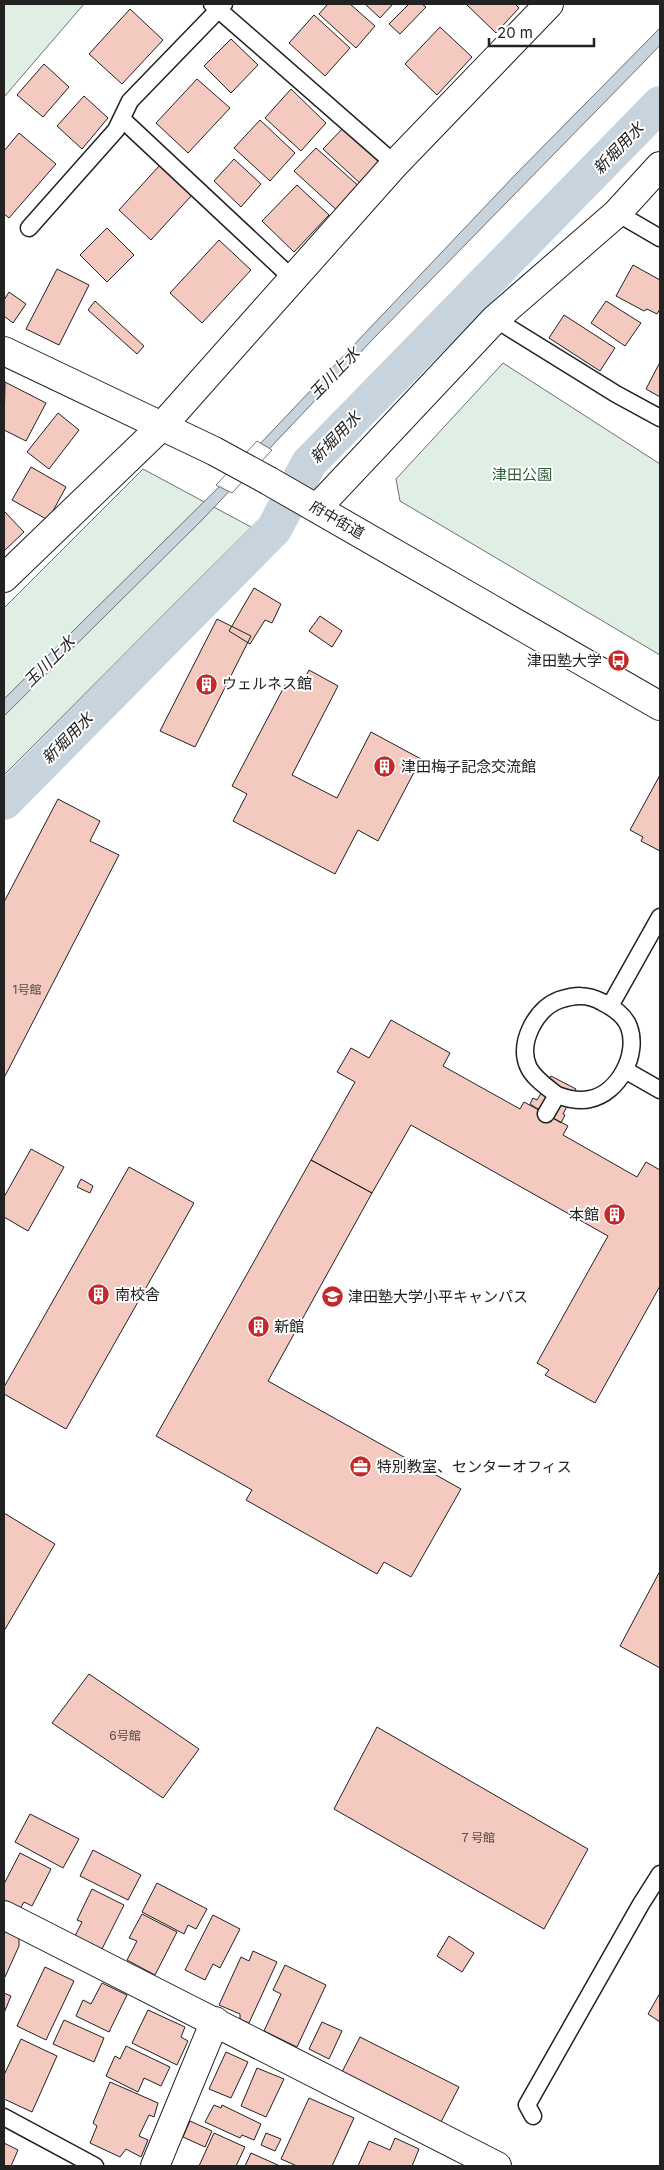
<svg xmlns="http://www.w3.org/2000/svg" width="664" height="2170" viewBox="0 0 664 2170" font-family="Inter,'Noto Sans JP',sans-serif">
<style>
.green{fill:#e0efe3;stroke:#6f6f6f}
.water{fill:#c7d3dd;stroke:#6f6f6f}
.pier{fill:#fff;stroke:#6f6f6f}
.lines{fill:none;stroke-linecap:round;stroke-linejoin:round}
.canal{stroke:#c7d3dd;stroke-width:36}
.building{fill:#f3c9c0;stroke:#222}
.service-casing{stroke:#222;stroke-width:19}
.minor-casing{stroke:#222;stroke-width:30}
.primary-casing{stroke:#222;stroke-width:30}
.service{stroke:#fff;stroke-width:16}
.minor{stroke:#fff;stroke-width:28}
.primary{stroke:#fff;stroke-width:28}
.labels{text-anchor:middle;stroke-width:4;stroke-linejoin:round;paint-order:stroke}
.number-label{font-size:12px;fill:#564c4a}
.park-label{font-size:15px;fill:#2f5e38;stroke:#fff}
.street-label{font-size:15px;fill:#222;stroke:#fff}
.poi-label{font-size:15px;fill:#222;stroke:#fff;text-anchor:start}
.water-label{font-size:16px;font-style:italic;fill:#222;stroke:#fff}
</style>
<rect width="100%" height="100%" fill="#fff"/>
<path class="green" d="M4,4H84L4,97Z
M503,363L660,464V655L400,501L396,479Z
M143,469L251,527L4,775V608Z"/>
<path class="water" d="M660,28V45L643,63L374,338L202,520L4,716V699L221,485L515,175Z"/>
<path class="pier" d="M257,441L272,450L232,493L216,485Z"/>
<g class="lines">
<path class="canal" d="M4,802L274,529L309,463L660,104"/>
</g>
<path class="building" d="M328,4H350L375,26L356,48L319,14Z
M365,4H393L380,18Z
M409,4H422L426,7L400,34L389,24Z
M466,4H515L519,8L496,33Z
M130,9L163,40L122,84L89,54Z
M314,15L350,48L325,76L289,43Z
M440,27L472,57L437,95L405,64Z
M231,39L258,65L231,93L204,66Z
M44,64L69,87L43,117L17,95Z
M197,79L230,108L188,153L156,123Z
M291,89L326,123L301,151L265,118Z
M84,96L108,118L82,149L57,126Z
M260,120L295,153L270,181L234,148Z
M344,127L382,163L362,185L323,149Z
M19,133L56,164L9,218L4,214V151Z
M316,148L362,189L340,213L294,171Z
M234,159L261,184L241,207L214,181Z
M160,165L192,195L151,240L119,210Z
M297,185L329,215L294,252L262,221Z
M107,228L134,255L107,282L80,255Z
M219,240L251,270L202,323L170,293Z
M633,265L660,280V309L657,314L647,309L644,311L616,296Z
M57,269L89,285L59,345L26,329Z
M9,292L26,304L13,323L4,316V300Z
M95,301L144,346L137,354L88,310Z
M606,301L641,323L625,346L591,323Z
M564,315L615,348L600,371L549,338Z
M660,362V397L646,389Z
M5,382L46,403L26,441L4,430Z
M58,413L79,430L49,469L27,452Z
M31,467L66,487L48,520L12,500Z
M4,511L24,532L4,551Z
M254,588L281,604L272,623L265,620L250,644L229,631Z
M320,616L342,631L332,647L309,631Z
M217,619L251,636L195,747L160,731Z
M309,670L338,686L292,775L337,798L371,732L421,759L378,841L358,830L335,874L233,821L247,794L232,786L285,685L298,691Z
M660,775V851L641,841L643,837L630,830Z
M58,799L100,821L90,841L119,855L4,1078V902Z
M391,1020L450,1053L443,1066L520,1109L524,1102L568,1126L563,1135L637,1177L646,1162L660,1170V1286L595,1403L545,1375L549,1370L537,1363L608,1236L411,1125L372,1193L311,1160L355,1082L337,1072L351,1048L369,1058Z
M551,1076L576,1089L563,1114L565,1115L561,1123L530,1104L533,1098L537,1100Z
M31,1149L64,1167L28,1231L4,1217V1197Z
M311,1160L372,1193L268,1381L461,1489L411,1577L384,1562L377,1574L246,1500L252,1490L156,1436Z
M129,1167L194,1203L66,1429L4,1394V1387Z
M81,1179L93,1186L90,1193L77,1187Z
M4,1513L55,1544L4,1631Z
M660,1571V1668L620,1646Z
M89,1674L199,1749L163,1798L52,1723Z
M377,1727L588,1849L544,1929L334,1809Z
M30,1814L79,1839L63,1868L15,1842Z
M93,1850L141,1875L128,1900L80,1876Z
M20,1853L51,1869L32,1906L24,1902L20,1909L4,1901V1884Z
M157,1883L207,1909L196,1929L188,1925L184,1934L142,1912Z
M92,1889L124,1905L102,1949L75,1936L82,1922L77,1920Z
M142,1914L177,1932L155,1975L127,1960L137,1941L129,1938Z
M213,1915L240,1929L220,1968L213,1964L205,1980L185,1970Z
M4,1931L19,1938V1946L5,1977L4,1976Z
M449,1936L474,1953L462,1972L437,1956Z
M253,1951L277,1962L249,2023L240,2019V2014L219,2005L241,1957L249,1961Z
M285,1965L326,1985L297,2047L264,2031L281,1994L273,1990Z
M45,1967L74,1981L46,2040L17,2026Z
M102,1983L127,1995L109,2032L76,2016L83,2000L91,2004Z
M4,1993L11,1996L4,2013Z
M660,1993V2022L648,2014Z
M148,2010L185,2027L181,2037L188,2041L177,2065L132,2043Z
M64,2020L104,2038L94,2062L53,2044Z
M322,2022L342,2031L329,2059L309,2049Z
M360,2037L459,2087L441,2122L342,2072Z
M21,2039L57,2056L32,2112L4,2099V2075Z
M126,2046L170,2067L161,2086L144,2078L138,2092L106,2076L115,2056L120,2059Z
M226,2052L248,2062L231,2098L209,2089Z
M257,2068L284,2079L266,2117L241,2106Z
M110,2082L158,2103L154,2117L149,2115L139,2136L148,2140L141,2157L126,2149L120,2157L90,2143L97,2126L93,2123Z
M309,2098L354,2118L332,2166H297L281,2159Z
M214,2105L221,2108L222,2105L261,2124L254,2140L242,2135L240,2138L205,2122Z
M190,2121L212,2131L205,2147L183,2137Z
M214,2133L245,2147L236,2166H199Z
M266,2133L281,2139L275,2151L261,2145Z
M395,2138L419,2149L412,2166H358L369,2141L390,2150Z
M4,2143L18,2150L11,2166H4Z
M251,2153L280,2166H245Z"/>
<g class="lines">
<defs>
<path id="service" d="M212,4L395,164
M122,119L293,279
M617,213L660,238
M29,228L116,130L130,101L224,4
M495,319L616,394L660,418
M610,1006L660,917
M625,1070L660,1090
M546,1114L557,1095C568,1099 579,1102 590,1099C619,1093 639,1054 629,1027C625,1016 612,1007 602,1002C587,994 575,995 559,1000C536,1009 518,1042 528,1066C533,1078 547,1087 557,1095
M533,2116L527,2105L641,1904L660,1874
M4,2117L95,2166"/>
<path id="minor" d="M317,508L495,319L617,213L660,166
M4,578L162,426L395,164L549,4
M4,1915L497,2166
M155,2166L215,2021"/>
<path id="primary" d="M4,351L214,451L269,481L660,706"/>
</defs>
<use href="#service" class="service-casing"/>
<use href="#minor" class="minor-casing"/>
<use href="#primary" class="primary-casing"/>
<use href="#service" class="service"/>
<use href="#minor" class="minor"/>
<use href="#primary" class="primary"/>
</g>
<defs>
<symbol id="bus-disc" viewBox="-11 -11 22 22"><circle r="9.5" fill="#c62828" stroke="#fff"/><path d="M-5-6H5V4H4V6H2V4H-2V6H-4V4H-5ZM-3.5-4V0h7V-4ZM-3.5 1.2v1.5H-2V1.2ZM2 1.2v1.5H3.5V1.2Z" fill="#fff"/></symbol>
<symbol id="building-disc" viewBox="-11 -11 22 22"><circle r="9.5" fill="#c62828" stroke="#fff"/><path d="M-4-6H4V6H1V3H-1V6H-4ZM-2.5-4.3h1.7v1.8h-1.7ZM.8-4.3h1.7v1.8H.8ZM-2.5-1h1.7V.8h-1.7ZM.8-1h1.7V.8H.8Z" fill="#fff"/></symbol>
<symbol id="university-disc" viewBox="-11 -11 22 22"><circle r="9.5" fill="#c62828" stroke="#fff"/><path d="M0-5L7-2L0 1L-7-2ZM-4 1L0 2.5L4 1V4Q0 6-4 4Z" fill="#fff"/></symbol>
<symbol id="office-disc" viewBox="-11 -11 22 22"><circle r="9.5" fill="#c62828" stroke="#fff"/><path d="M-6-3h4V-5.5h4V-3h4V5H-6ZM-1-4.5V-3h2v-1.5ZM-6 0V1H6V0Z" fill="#fff"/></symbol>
</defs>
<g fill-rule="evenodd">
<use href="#bus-disc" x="606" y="648" width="25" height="25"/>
<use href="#building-disc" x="194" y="672" width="25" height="25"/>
<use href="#building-disc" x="372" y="754" width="25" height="25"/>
<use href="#building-disc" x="602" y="1202" width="25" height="25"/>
<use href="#building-disc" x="86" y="1282" width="25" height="25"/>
<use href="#university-disc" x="320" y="1284" width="25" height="25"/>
<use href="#building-disc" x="246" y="1314" width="25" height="25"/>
<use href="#office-disc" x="348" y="1454" width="25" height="25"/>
</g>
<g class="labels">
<g class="number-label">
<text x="27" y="994">1号館</text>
<text x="125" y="1740">6号館</text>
<text x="477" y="1842">７号館</text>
</g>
<g class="park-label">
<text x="522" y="480">津田公園</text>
</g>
<g class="street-label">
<text transform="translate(337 520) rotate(30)" y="5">府中街道</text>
</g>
<g class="poi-label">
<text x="602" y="666" text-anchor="end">津田塾大学</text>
<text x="222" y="689">ウェルネス館</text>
<text x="401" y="772">津田梅子記念交流館</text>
<text x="599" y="1220" text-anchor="end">本館</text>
<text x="115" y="1300">南校舎</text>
<text x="348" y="1302">津田塾大学小平キャンパス</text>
<text x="274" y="1332">新館</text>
<text x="377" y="1472">特別教室、センターオフィス</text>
</g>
<g class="water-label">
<text transform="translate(618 148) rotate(-46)" y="6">新堀用水</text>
<text transform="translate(334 373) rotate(-46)" y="6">玉川上水</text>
<text transform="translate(335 437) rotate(-46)" y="6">新堀用水</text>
<text transform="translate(49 661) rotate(-45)" y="6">玉川上水</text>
<text transform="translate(67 738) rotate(-45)" y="6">新堀用水</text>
</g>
</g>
<rect width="664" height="2170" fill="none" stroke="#222222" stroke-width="10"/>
<path d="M489 38v8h105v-8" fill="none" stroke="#222222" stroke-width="2.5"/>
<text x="497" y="38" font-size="15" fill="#222222" stroke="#ffffff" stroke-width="4" paint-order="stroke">20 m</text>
</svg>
